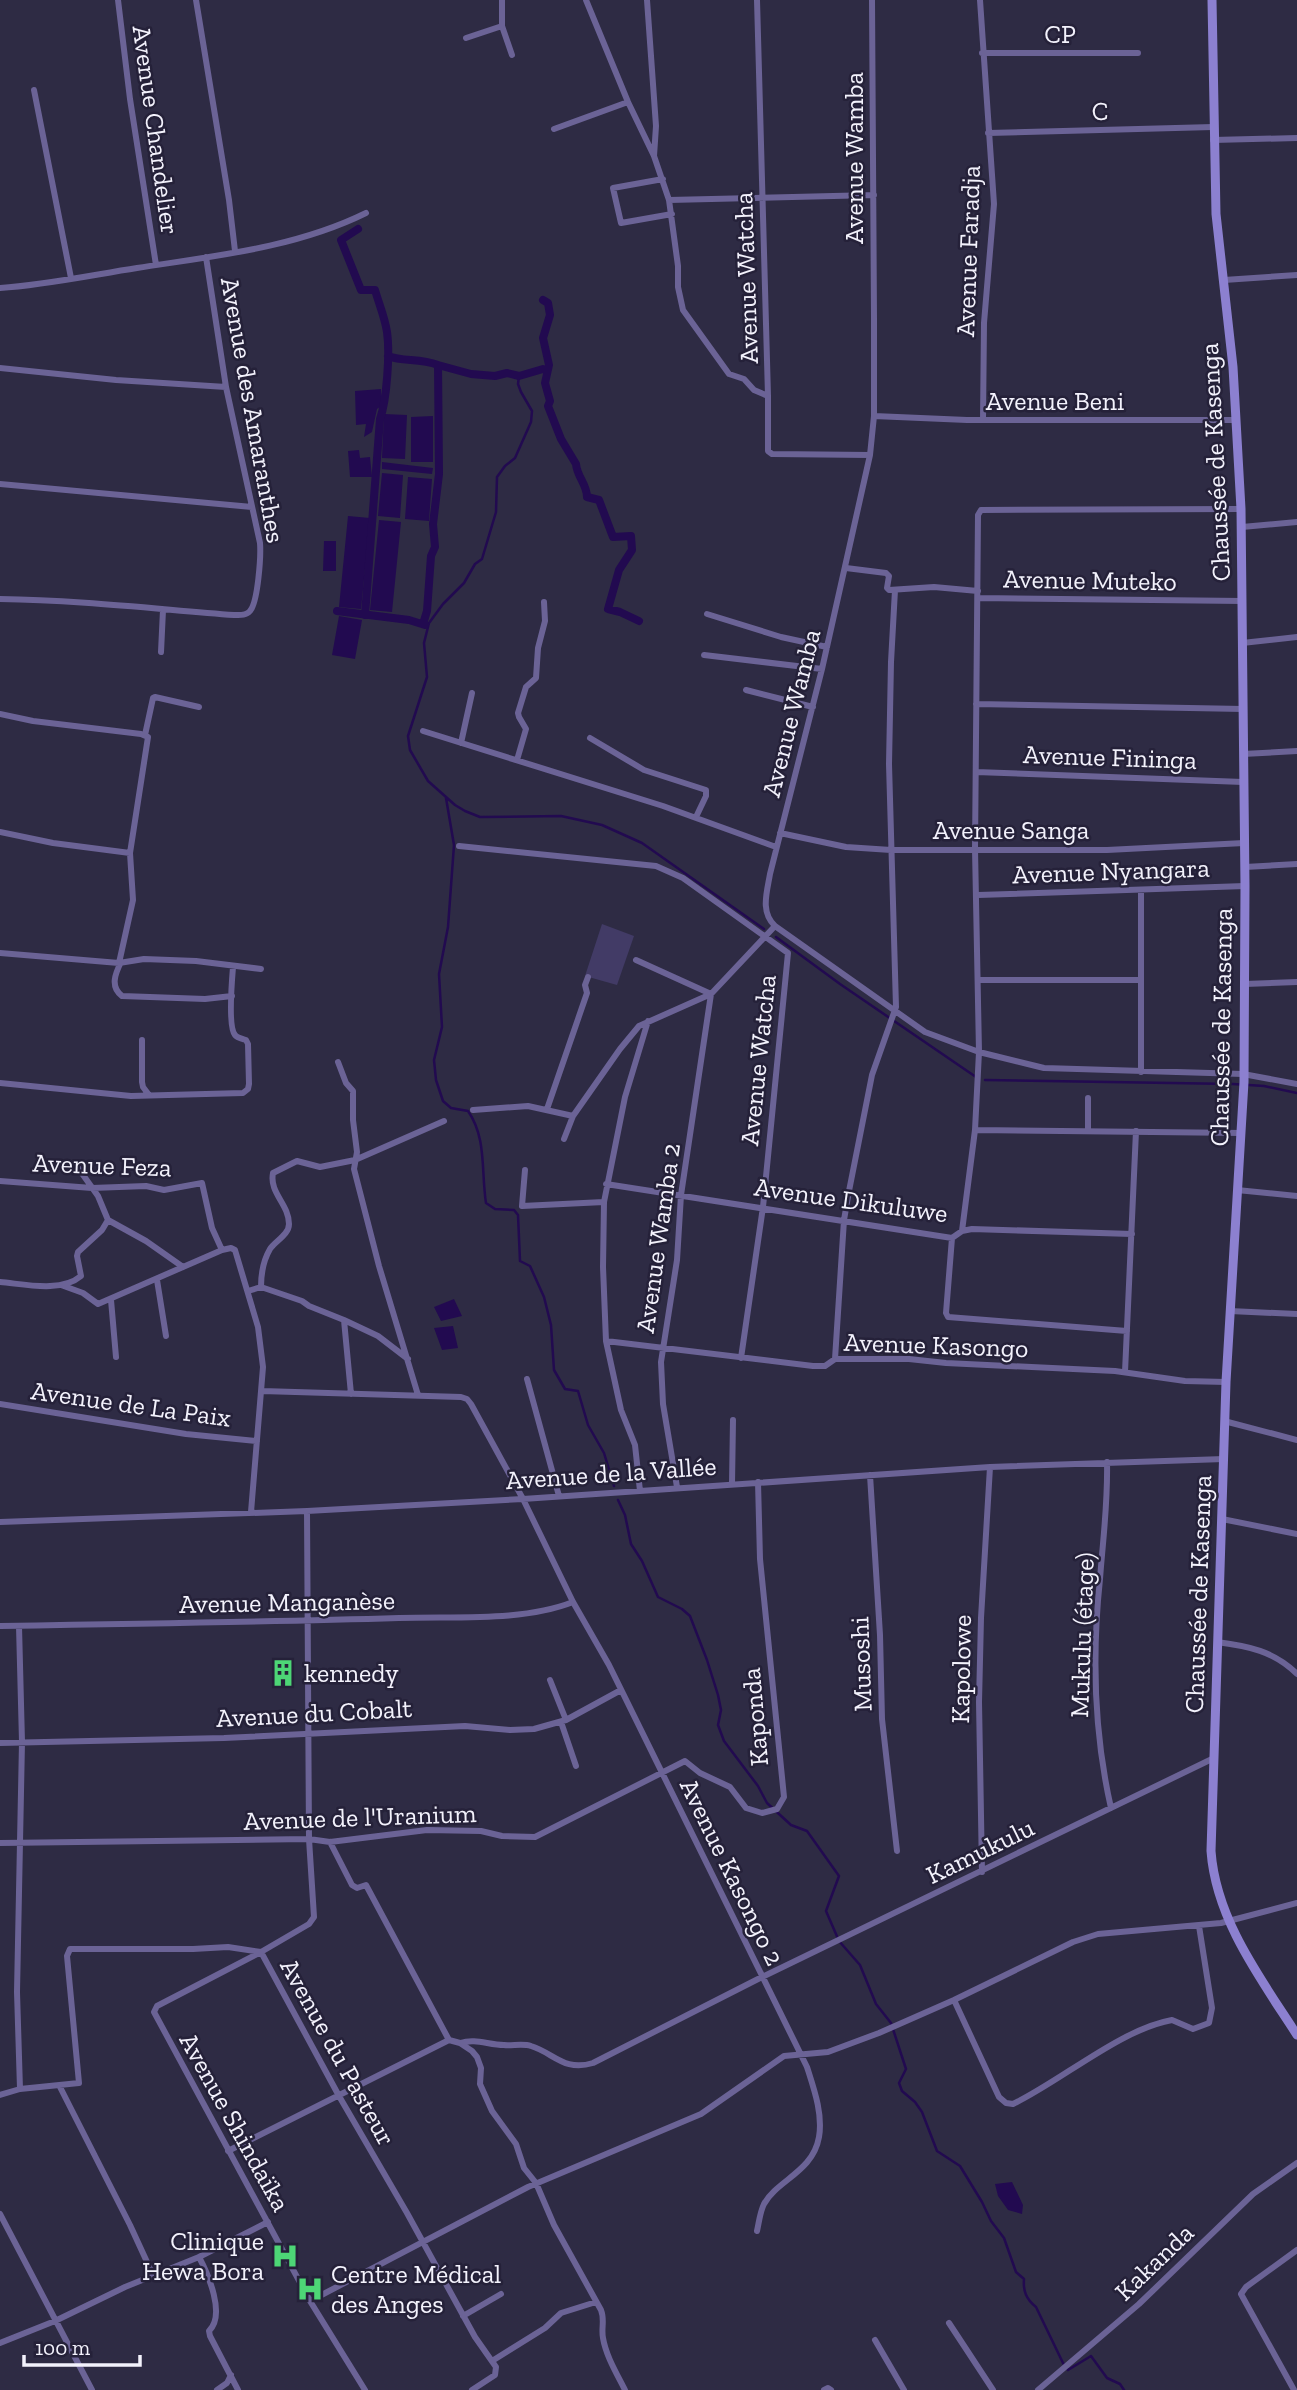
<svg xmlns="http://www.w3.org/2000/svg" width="1297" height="2390" viewBox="0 0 1297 2390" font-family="'Zilla Slab',serif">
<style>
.green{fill:#423b66}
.water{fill:#220a50}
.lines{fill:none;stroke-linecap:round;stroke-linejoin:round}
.stream{stroke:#220a50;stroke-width:2.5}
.canal{stroke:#220a50;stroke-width:8}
.minor{stroke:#6b6396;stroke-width:6}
.secondary{stroke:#8c80d0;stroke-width:9}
.labels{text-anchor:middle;stroke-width:5;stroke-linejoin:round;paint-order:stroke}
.street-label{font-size:26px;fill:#f3f2fc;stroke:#252139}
.poi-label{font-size:26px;fill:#f3f2fc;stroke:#252139;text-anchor:start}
</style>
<rect width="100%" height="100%" fill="#2e2b44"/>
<path class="green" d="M602,924L634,936L617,985L585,976Z"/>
<path class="water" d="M381,389V406L377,409L372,432L364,437L366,424L356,425L355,391Z
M384,414L407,415L405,459L382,458Z
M433,416V462H411V417Z
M359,450L360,458L370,457L372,477H350L348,451Z
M382,462L433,468L432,474L382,469Z
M382,473L403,475L400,518L378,516Z
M408,477L432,479L429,521L405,519Z
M348,516L370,518L361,609L339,607Z
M379,520L401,522L392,612L370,610Z
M324,541H336V571H323Z
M339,616L362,620L355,659L332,655Z
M454,1299L462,1316L441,1321L434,1307Z
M453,1326L458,1348L442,1350L434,1328Z
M1012,2182L1023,2205L1022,2214L1008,2210L998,2196L995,2184Z"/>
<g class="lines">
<path class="stream" d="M519,376L518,384L521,392L532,411L531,422L515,458L505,466L497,477L496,512L482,559L475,564L464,583L443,604L429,623L424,643L427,677L408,736L410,750L428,781L455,805L465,811L480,817L561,816L602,825L642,843L764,929
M446,798L454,845L448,927L439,974L442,1027L434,1060L436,1080L443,1101L451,1108L468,1111C487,1138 481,1172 486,1203L495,1209L514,1210L518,1215L520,1261L530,1266L544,1297L551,1325L554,1370L565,1389L578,1391L588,1425L604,1453L614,1486
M776,937L840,984L976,1077
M985,1080L1233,1084L1264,1086L1297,1093
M618,1500L625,1515L631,1544L642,1561L658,1597L682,1609L690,1616L707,1660L718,1695L721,1710L718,1725L724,1741L758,1786L767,1803L791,1825L807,1831L839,1876L826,1911L839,1941L860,1965L876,2004L891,2023L906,2069L899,2083L902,2091L915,2102L922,2112L937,2151L960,2166L982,2202L991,2221L1004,2238L1016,2272L1024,2279C1023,2291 1026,2299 1036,2307L1063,2363L1068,2370L1091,2356L1107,2378L1120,2384L1124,2390"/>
<path class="canal" d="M358,229L341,240L361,290H375C379,304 385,318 387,332C390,353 387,399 380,419L365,615
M543,300L548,303L550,315L543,338L549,365L545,383L550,401L548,406L561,439L576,464C577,477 587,484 587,497L599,500L613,537L631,536L632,550L619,570L608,609L620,612L639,621
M388,356C403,362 419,358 438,365L439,474L433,524L435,547L431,556L427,611L423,624
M438,365L471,374L495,376L507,373L519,376L543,369L547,371
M337,611L409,620L425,625"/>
<path class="minor" d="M118,0L130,99L156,265
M196,0L229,200L235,251
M502,0V26L512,55
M586,0L628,102L654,156
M647,0L656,126L654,156L669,200L678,266V287L683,310L729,374L744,379L754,390L768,396
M757,0L768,396V451L772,454L870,455
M872,0L874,318V416L870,455L822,669L770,874C767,892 760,912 775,926L925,1032L979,1052L1044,1068L1243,1074L1297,1084
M980,0L994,204L984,323L983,420
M466,38L502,26
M982,53H1138
M34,90L71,278
M554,129L628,102
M988,133L1213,127
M1213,140L1297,138
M663,179L613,188L621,223L672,214
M669,200L874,195
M1224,280L1297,275
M0,288C45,285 92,275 137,268C214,256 295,248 366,213
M0,368L116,380L226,387
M874,416L967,420H1236
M0,484L252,507
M1242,527L1297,522
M846,568L886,573L889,576L887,588L889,590L934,587L978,591
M978,598L1243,601
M0,599C78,600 156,609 234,615C239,615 246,616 250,611C258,602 261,556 260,543L226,387L206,257
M707,614L781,637L827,647
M1242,643L1297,637
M161,652L163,610
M704,655L822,669
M746,690L813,707
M976,704L1243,709
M0,714L33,721L141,734L148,737L130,853L133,900L119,963
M423,731L663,806L776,847
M145,735L153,698L155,697L199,707
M590,738L644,770L706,790V796L696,817
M461,743L472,693
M1243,754L1297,751
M517,760L526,729L519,717L518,713L526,687L536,678L538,648L545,621L544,602
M976,772L1243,782
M0,832L53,843L130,853
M780,833L846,847L891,850H1107L1244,843
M459,846L656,866L683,878L788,953L763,1207L741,1358
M1245,867L1297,864
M1141,891V1072
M978,895L1245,886
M0,953L119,963L144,959L196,961L261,969
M636,960L711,994L681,1195L677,1260L661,1362L663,1404L677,1487
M121,962C115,974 110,987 122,996L205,999L232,996
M979,980H1141
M1245,984L1297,982
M142,1040V1082L143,1087L149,1095
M338,1062L346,1083L353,1091V1120L357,1152L354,1169L379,1266L418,1395
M0,1083L131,1096L243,1093L248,1089L249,1084L248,1044L246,1040C243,1039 237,1038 235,1035C228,1027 232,979 233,967
M1088,1098V1131
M547,1109L587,993L585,985L588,977
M473,1110L528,1106L573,1116
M975,1130L1242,1133
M564,1139L573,1116L620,1049L639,1026L711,994L775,926
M76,1165L98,1196L108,1220L146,1241L183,1267
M525,1170L522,1206L604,1202
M0,1181L92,1188L146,1186L164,1190L202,1183L212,1228L222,1250
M606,1184L952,1238L962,1231L972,1229L1132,1234
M1237,1190L1297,1196
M962,1231L975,1130L979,1052L975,849L978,515L981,510L1241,509
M952,1238L946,1313L948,1317L1127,1331
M157,1280L166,1336
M0,1282C24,1284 61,1293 81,1276L77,1256L78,1252L102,1230L108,1220
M61,1285L83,1293L98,1304L222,1250L231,1248L235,1250L258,1327L263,1367L251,1512
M261,1287C261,1274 263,1261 270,1249C275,1241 289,1235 289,1224C289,1204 269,1193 273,1173L297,1161L320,1167L355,1160L444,1121
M248,1291L261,1287L302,1301L309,1306L344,1320L351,1394
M111,1300L116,1357
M1230,1311L1297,1314
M344,1320L378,1336L408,1359
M606,1341L813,1366H825L835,1359H909L946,1363L1115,1371L1185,1381L1226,1382
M835,1359L844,1220L849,1191L872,1075L896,1007L889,764L891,662L895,590
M1125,1372L1136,1131
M527,1379L559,1496
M262,1391L461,1397L467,1399L471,1404L523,1499L573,1602L609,1665L807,2067C814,2089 823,2114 819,2137C813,2172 777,2180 764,2204C760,2212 759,2222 757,2231
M0,1404L186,1434L257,1441
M1224,1421L1297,1440
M1107,1462C1108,1504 1103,1538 1100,1579C1092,1655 1094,1733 1111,1808
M870,1475L880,1635L882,1719L897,1851
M732,1484L733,1420
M640,1491L635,1445L621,1410L606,1341L603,1267L604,1202L625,1097L648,1021
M307,1511L309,1839L314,1917L309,1924L261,1952L157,2006L154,2012L310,2301L365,2390
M1222,1519L1297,1534
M0,1522L307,1511L523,1499L990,1467L1224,1459
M0,1626C133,1624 266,1622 399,1618C454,1616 522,1622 573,1602
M19,1626L22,1742L17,1992L20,2089
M1217,1642C1248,1646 1274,1651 1297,1674
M550,1680L566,1720
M561,1722L576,1766
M0,1743L224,1738L465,1726L510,1730L534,1729L566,1720L621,1690
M330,1842L352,1885L357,1888L366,1885L449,2040
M0,1843L309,1839L330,1842L427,1830L481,1831L502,1836L535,1837L685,1761L700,1773L730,1787L746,1808L762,1813L777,1809L784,1797L760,1559L758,1482
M982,1872L979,1702L981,1618L990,1467
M954,2000L999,2097L1006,2103L1013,2104C1061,2081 1121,2029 1172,2020L1193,2029L1209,2023L1212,2008L1199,1926
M460,2043C476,2038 488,2045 504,2045C512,2046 523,2043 531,2046C554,2053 564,2072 593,2063L762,1977L1214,1758
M60,2087L130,2225L153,2275
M0,2095L20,2089L79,2083L67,1956L70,1949H193L228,1947L261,1952L339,2096L407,2213L475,2337L496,2367L495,2375L472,2390
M228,2151L449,2040L460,2043L472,2051L477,2057L481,2068L480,2084L492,2111L516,2144L524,2168L536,2183L554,2225L601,2310C605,2320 601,2328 603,2338C606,2356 617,2374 625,2390
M0,2214L92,2390
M199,2257C208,2274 226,2315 209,2331L210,2336L238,2390
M310,2301L528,2187L701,2114L784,2056L828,2052L879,2033L954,2000L1073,1942L1098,1934L1221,1923L1297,1903
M463,2316L501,2294
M949,2323L993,2390
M875,2340L904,2390
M0,2343L55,2321L125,2287L199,2257L268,2222
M492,2361L545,2328L561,2313L596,2302
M217,2390L227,2383L231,2375
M824,2390L828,2388L831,2390
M1038,2390L1139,2304L1253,2194L1297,2163
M1294,2390L1241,2294L1246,2287L1297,2250"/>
<path class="secondary" d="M1212,0L1216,214L1233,367L1241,509L1245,886L1244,1082L1226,1382L1211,1851C1216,1920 1261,1979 1297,2035"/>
</g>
<defs>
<symbol id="building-bare" viewBox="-9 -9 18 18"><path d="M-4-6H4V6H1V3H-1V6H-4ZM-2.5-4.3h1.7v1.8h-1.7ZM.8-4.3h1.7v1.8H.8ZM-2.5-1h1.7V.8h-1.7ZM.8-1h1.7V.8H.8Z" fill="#4dd676" stroke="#252139" stroke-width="2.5" paint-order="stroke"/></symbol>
<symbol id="hospital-bare" viewBox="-9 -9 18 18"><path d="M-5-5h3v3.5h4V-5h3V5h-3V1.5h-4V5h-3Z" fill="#4dd676" stroke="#252139" stroke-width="2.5" paint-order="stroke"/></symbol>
</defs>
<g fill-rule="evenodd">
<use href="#building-bare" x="264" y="1654" width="38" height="38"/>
<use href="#hospital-bare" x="266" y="2237" width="38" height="38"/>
<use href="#hospital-bare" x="291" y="2270" width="38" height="38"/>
</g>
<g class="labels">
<g class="street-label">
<text x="1060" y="43">CP</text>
<text transform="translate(1100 111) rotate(-2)" y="9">C</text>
<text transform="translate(156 130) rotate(82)" y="9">Avenue Chandelier</text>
<text transform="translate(854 158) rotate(-90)" y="9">Avenue Wamba</text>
<text transform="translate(968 251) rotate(-88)" y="9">Avenue Faradja</text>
<text transform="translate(746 278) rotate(-92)" y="9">Avenue Watcha</text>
<text x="1055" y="410">Avenue Beni</text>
<text transform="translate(253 410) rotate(80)" y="9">Avenue des Amaranthes</text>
<text transform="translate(1215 462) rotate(-93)" y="9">Chaussée de Kasenga</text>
<text transform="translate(1090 580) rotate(1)" y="9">Avenue Muteko</text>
<text transform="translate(791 713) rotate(-76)" y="9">Avenue Wamba</text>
<text transform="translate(1110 757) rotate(2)" y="9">Avenue Fininga</text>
<text x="1011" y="839">Avenue Sanga</text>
<text transform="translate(1111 871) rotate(-2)" y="9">Avenue Nyangara</text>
<text transform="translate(1221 1027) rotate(-89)" y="9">Chaussée de Kasenga</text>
<text transform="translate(758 1060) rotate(-84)" y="9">Avenue Watcha</text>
<text transform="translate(102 1165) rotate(2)" y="9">Avenue Feza</text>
<text transform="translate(851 1200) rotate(8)" y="9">Avenue Dikuluwe</text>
<text transform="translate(658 1238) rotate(-82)" y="9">Avenue Wamba 2</text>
<text transform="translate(936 1345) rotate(2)" y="9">Avenue Kasongo</text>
<text transform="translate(131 1404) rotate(8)" y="9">Avenue de La Paix</text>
<text transform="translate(611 1473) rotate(-4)" y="9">Avenue de la Vallée</text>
<text transform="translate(1198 1594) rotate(-88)" y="9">Chaussée de Kasenga</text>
<text transform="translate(287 1602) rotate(-1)" y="9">Avenue Manganèse</text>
<text transform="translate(1082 1635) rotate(-88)" y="9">Mukulu (étage)</text>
<text transform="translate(861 1664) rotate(-92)" y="9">Musoshi</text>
<text transform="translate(961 1669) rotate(-89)" y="9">Kapolowe</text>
<text transform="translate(314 1713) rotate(-3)" y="9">Avenue du Cobalt</text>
<text transform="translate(755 1717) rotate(-95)" y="9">Kaponda</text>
<text transform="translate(360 1817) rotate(-2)" y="9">Avenue de l'Uranium</text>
<text transform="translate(980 1851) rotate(-26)" y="9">Kamukulu</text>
<text transform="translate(732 1872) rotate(64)" y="9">Avenue Kasongo 2</text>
<text transform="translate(338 2052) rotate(61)" y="9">Avenue du Pasteur</text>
<text transform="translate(235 2122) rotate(61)" y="9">Avenue Shindaïka</text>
<text transform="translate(1154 2262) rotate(-44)" y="9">Kakanda</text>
</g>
<g class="poi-label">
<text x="304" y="1682">kennedy</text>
<text x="264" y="2250" text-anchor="end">Clinique<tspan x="264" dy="30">Hewa Bora</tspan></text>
<text x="331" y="2283">Centre Médical<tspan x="331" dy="30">des Anges</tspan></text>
</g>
</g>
<path d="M24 2355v10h116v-10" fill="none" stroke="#f3f2fc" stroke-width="3.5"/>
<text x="35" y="2355" font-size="21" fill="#f3f2fc" stroke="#252139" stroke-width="5" paint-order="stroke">100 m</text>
</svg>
